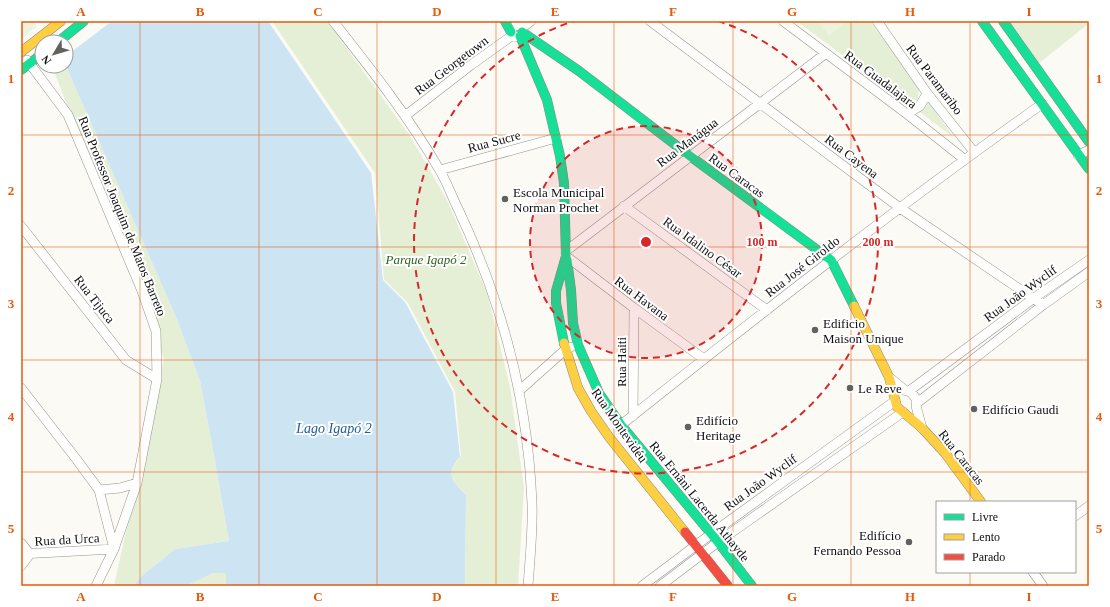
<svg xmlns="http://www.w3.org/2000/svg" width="1110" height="607" viewBox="0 0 1110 607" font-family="Georgia,serif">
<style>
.green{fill:#e4efd5}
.pitch{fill:#edf3df}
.water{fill:#cde4f3}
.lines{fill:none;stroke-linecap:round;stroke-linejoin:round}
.street-casing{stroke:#959492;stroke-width:10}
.fast-casing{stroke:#8b8b88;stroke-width:10}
.slow-casing{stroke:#8b8b88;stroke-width:10}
.jam-casing{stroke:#8b8b88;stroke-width:10}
.street{stroke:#fefefd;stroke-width:9}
.fast{stroke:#16e098;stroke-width:9}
.slow{stroke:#ffcf43;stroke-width:9}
.jam{stroke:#f24e42;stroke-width:9}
.grid{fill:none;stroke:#e8590c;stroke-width:1;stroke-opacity:0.55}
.ring{fill:none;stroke:#d62828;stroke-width:2;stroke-dasharray:7 5}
.poi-dot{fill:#61615e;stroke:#fff;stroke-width:1.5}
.labels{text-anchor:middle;stroke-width:4;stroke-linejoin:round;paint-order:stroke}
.street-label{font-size:13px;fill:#0e0e0e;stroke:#fff}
.poi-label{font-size:13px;fill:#0e0e0e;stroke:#fff;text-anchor:start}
.park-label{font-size:13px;font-style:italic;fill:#2e6223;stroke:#fff}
.water-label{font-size:14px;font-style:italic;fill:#205f98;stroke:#fff}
.centre{fill:#d62828;stroke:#fff;stroke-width:2}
.ring-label{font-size:12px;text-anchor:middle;font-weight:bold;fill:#d62828;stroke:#fff;stroke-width:4;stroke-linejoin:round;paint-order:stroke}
.neatline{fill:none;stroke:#e8590c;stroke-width:1.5}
.grid-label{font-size:13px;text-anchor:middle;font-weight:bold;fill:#e8590c}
</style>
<rect width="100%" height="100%" fill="#fbfaf4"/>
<path class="green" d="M272,21H327L410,136L447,200L487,293L510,387L524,488L518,586H465L466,495C463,490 458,488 455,483C448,473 454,464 461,456L455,392L408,303L384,279L375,173Z
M802,21H870L919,88L918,100L906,102L799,23Z
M1007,21H1082L1088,24L1038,64Z
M52,66H66L176,317L200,381L210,433L229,541L175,549L143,575L133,586H114L164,359Z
M928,101L953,137L920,112L925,108Z
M213,573H226V586H186Z"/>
<path class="pitch" d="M21,21H33L37,26L21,39Z
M817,21H847L829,36Z"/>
<path class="water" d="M112,21H268L371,173L383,280L405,302L453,392L460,457C453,464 448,474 455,483C458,488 462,490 466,495L465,586H226V573H213L186,586H133L143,575L175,549L229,541L210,433L200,381L176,317L66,66V56Z"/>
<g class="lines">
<defs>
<path id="street" d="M333,21C370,68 409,117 439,169C447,182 452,197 459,211C502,302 528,402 532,503C533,530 530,558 528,586
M650,21L900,208L1043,305
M783,21L907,114L964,159
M877,21L927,93L974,152
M511.5 31a5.5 5.5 0 1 1 11 0a5.5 5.5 0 1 1-11 0Z
M522,28L531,21
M27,60L68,115L142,291L156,331L157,379L137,483L114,549L96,586
M907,114L920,106L927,93
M405,116L471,65L513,35
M1078,155L1089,150
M440,170L556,138
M624,206L767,310
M21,226L126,360L157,379
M566,251L825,54
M566,256L634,308L704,359
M889,377L906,391H909C914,395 918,399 916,406L922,428
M21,388L77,460L99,490L114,549
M519,391L566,349L571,347
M909,391L1034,298L1089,260
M917,403L1043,305L1089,272
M633,416L634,308
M621,425C759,315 898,206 1042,104
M99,490L120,488L137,483
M1075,516L1089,506
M21,543L30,554
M21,554L114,549
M21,566L30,554
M1033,572L1043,586
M642,586L711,534L895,401
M660,586L718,542L903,412"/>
<path id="fast" d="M505,21L511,32
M982,21L1089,169
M1003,21L1089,142
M522,32L579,71L690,156L831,260L854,306
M520,36L547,100L560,156L564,183L566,256L556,291V303L564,343
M58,42L84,21
M21,70L42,54
M567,260L571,290L573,323L578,345L599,393L621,425L718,542L752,586"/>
<path id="slow" d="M21,52L61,21
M854,306L889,377L897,407L922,428L945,453L981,502
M564,343L578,388L591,411L609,437L685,532"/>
<path id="jam" d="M685,532L728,586"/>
</defs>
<use href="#street" class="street-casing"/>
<use href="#fast" class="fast-casing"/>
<use href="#slow" class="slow-casing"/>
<use href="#jam" class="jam-casing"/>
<use href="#street" class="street"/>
<use href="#fast" class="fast"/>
<use href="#slow" class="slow"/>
<use href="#jam" class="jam"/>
</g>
<path class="grid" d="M140,21V586M259,21V586M377,21V586M496,21V586M614,21V586M733,21V586M851,21V586M970,21V502M21,135H1089M21,247H1089M21,360H1089M21,472H1089M970,572V586"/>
<circle cx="646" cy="242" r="116" fill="#d62828" fill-opacity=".12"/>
<g class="ring">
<circle cx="646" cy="242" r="116"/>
<path d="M718 21A232 232 0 1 1 574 21"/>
</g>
<g class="poi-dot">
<circle cx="505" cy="199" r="4"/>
<circle cx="815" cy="330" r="4"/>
<circle cx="850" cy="388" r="4"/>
<circle cx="974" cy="409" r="4"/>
<circle cx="688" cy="427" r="4"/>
<circle cx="909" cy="542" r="4"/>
</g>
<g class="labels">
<g class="street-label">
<text transform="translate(451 65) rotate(-37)" y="5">Rua Georgetown</text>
<text transform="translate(881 79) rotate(37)" y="5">Rua Guadalajara</text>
<text transform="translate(935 79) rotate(53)" y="5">Rua Paramaribo</text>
<text transform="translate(494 141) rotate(-15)" y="5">Rua Sucre</text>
<text transform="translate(687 142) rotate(-37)" y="5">Rua Manágua</text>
<text transform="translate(852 156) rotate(37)" y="5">Rua Cayena</text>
<text transform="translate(737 175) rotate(36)" y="5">Rua Caracas</text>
<text transform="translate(123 216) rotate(68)" y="5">Rua Professor Joaquim de Matos Barreto</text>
<text transform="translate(703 247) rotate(36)" y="5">Rua Idalino César</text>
<text transform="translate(802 266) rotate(-38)" y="5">Rua José Giroldo</text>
<text transform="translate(1020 293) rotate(-36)" y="5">Rua João Wyclif</text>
<text transform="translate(642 298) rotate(37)" y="5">Rua Havana</text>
<text transform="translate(95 299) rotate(52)" y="5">Rua Tijuca</text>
<text transform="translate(621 362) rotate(-90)" y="5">Rua Haiti</text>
<text transform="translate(620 425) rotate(55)" y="5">Rua Montevidéu</text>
<text transform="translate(962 457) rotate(52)" y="5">Rua Caracas</text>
<text transform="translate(760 482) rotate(-36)" y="5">Rua João Wyclif</text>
<text transform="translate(700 501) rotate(51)" y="5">Rua Ernâni Lacerda Athayde</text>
<text transform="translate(67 539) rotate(-3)" y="5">Rua da Urca</text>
</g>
<g class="poi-label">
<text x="513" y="197">Escola Municipal<tspan x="513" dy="15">Norman Prochet</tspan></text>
<text x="823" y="328">Edificio<tspan x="823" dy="15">Maison Unique</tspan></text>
<text x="858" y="393">Le Reve</text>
<text x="982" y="414">Edifício Gaudi</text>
<text x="696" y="425">Edifício<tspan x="696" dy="15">Heritage</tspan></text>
<text x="901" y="540" text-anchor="end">Edifício<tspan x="901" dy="15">Fernando Pessoa</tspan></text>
</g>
<g class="park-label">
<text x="426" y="264">Parque Igapó 2</text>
</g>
<g class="water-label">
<text x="334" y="433">Lago Igapó 2</text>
</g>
</g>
<circle cx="646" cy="242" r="6" class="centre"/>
<g class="ring-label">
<text x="762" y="246">100 m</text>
<text x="878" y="246">200 m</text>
</g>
<rect width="1110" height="607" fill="none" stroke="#ffffff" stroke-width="44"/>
<rect x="936" y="501" width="140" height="72" fill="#ffffff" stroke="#9f9f9f"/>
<rect x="944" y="514" width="20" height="6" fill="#16e098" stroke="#9f9f9f"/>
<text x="972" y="521" font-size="12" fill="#0e0e0e">Livre</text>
<rect x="944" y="534" width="20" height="6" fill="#ffcf43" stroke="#9f9f9f"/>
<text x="972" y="541" font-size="12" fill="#0e0e0e">Lento</text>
<rect x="944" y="554" width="20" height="6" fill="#f24e42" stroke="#9f9f9f"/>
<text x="972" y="561" font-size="12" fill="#0e0e0e">Parado</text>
<g transform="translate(54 54) rotate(232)"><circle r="19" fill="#ffffff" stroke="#9f9f9f"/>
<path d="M0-3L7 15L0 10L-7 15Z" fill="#61615e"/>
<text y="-6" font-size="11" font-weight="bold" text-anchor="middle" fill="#0e0e0e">N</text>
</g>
<rect x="22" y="22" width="1066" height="563" class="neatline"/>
<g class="grid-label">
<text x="81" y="16">A</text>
<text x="200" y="16">B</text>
<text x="318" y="16">C</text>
<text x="437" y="16">D</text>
<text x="555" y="16">E</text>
<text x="673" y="16">F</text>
<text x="792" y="16">G</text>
<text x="910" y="16">H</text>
<text x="1029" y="16">I</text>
<text x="11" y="83">1</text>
<text x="1099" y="83">1</text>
<text x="11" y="195">2</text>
<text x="1099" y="195">2</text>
<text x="11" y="308">3</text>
<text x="1099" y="308">3</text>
<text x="11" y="421">4</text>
<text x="1099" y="421">4</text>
<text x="11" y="533">5</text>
<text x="1099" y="533">5</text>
<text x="81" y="601">A</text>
<text x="200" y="601">B</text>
<text x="318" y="601">C</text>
<text x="437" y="601">D</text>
<text x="555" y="601">E</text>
<text x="673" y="601">F</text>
<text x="792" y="601">G</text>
<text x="910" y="601">H</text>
<text x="1029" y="601">I</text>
</g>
</svg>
